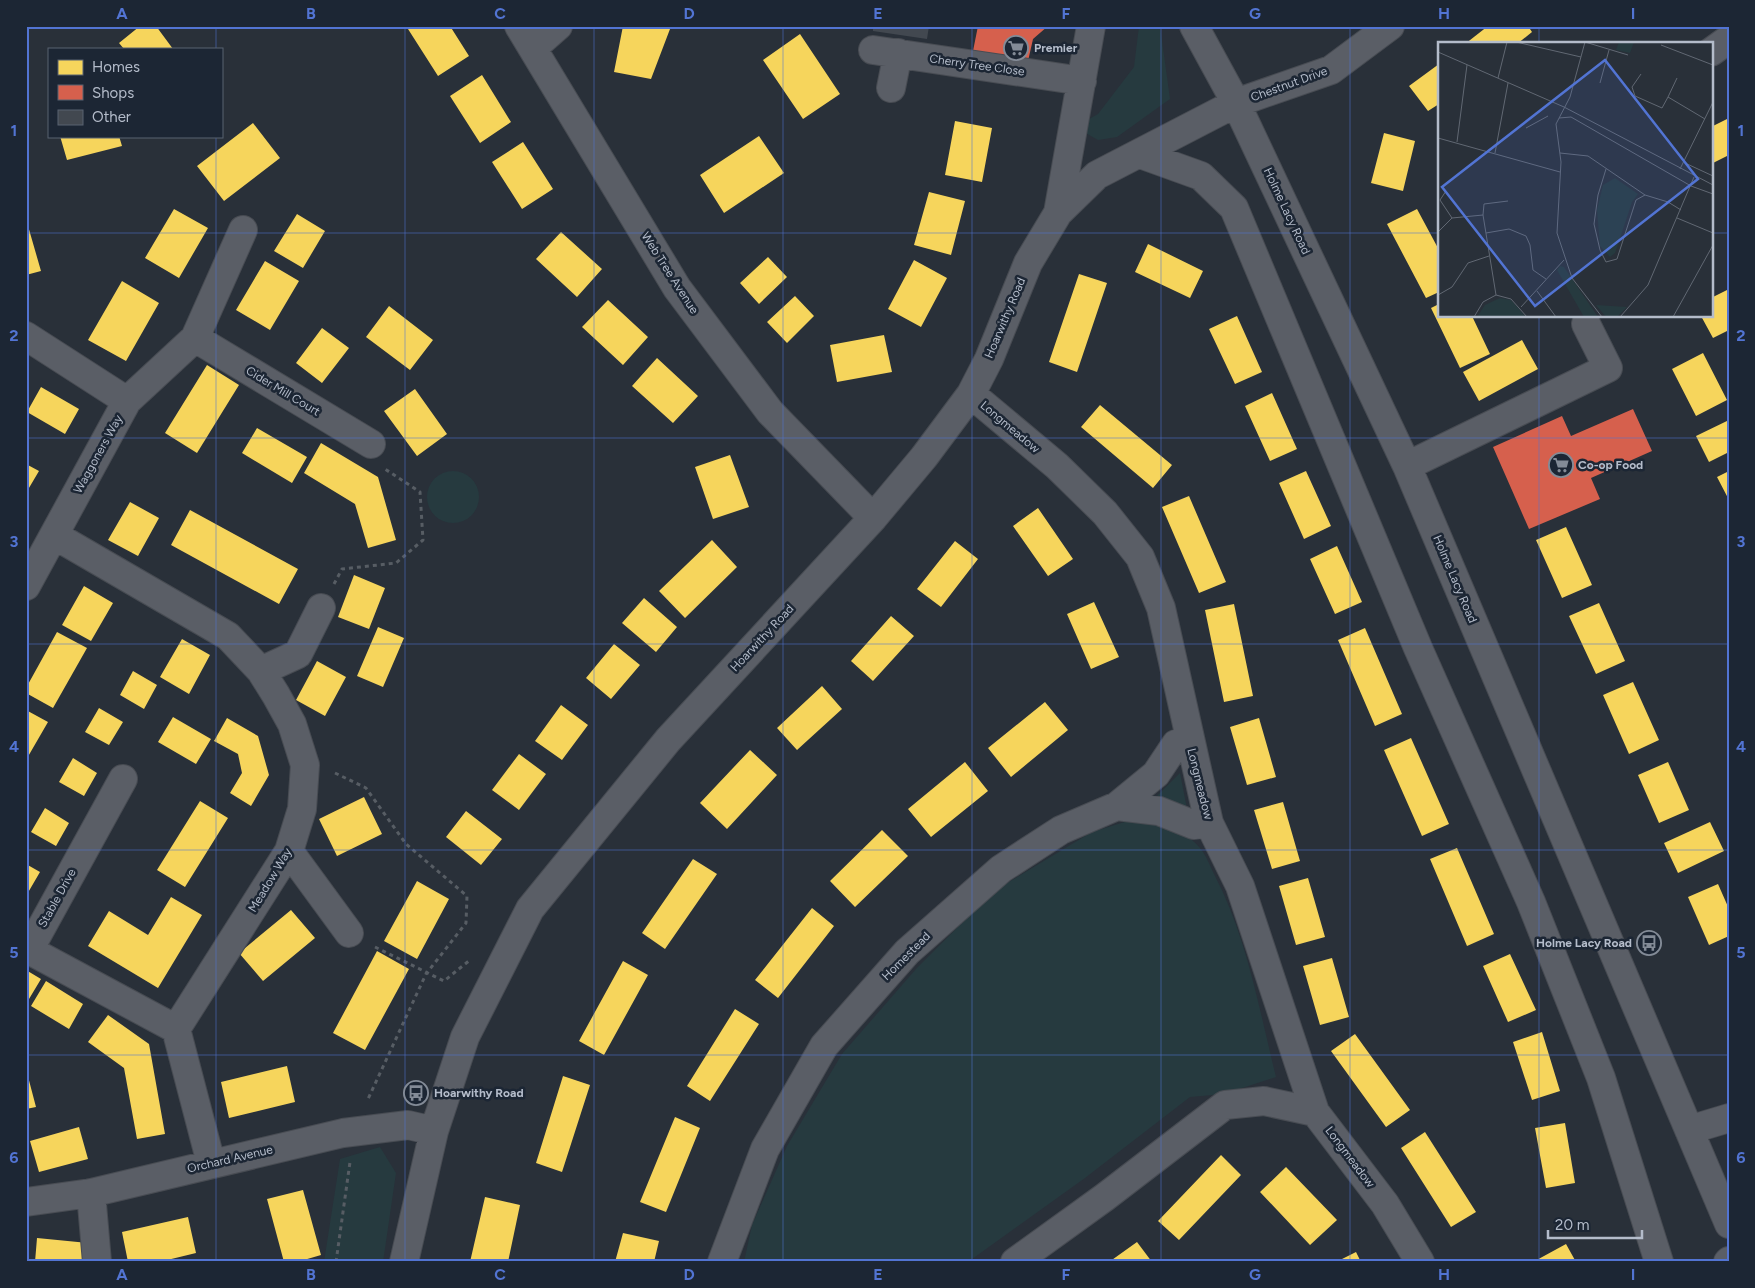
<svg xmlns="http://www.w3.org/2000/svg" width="1755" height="1288" viewBox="0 0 1755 1288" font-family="Figtree,sans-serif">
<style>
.green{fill:#263a3f}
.homes{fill:#f6d55c}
.shops{fill:#d6604d}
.building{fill:#424850}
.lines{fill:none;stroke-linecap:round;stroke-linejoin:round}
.minor-casing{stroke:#484c53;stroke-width:30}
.path{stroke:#575d64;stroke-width:3;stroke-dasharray:4 4;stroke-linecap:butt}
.minor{stroke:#5a5e66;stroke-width:28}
.grid{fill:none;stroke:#5274d3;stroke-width:1;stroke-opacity:0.55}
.labels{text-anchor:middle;stroke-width:5;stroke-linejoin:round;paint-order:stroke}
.poi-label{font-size:12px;font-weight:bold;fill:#b4bcca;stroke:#1c2634;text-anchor:start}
.street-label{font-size:12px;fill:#b4bcca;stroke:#1c2634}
.inset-road{fill:none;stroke:#616873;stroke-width:1}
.view{fill:#5274d3;fill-opacity:0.15;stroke:#5274d3;stroke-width:2.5}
.inset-edge{fill:none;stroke:#b4bcca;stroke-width:2.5}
.neatline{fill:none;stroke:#5274d3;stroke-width:2}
.grid-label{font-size:16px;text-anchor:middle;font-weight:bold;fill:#5274d3}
</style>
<rect width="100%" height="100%" fill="#293039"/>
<path class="green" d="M1139,26H1160L1170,99L1117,137L1098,140L1075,127L1098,114L1134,67Z
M427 497a26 26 0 1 1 52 0a26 26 0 1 1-52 0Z
M1180,773L1187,809L1154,799Z
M1128,821C1154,822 1181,826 1200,848C1206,855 1210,866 1214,874C1247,937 1259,1009 1276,1077L1224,1094L1190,1097L1085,1178L968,1262H744L752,1225L787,1146L842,1054L916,969L994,891L1092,832Z
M380,1147L396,1173L383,1262H324L340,1159Z"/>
<path class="homes" d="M140,26H156L173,49H124L119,43Z
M413,26H450L469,56L438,76L408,29Z
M623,26H675L670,29L651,79L614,72Z
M1488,26H1528L1532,32L1517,44H1465Z
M800,34L840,94L803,119L763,60Z
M1439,64V104L1428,111L1409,86Z
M482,75L511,122L480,143L450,96Z
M1729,118V155L1711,164V127Z
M955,121L992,128L982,182L945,175Z
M253,123L280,158L224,201L197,166Z
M1384,133L1415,141L1403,191L1371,183Z
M60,136H119L122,146L67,160Z
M759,136L784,173L724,213L700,175Z
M523,142L553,189L522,209L492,162Z
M929,192L965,201L951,255L914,245Z
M174,209L208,228L179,278L145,258Z
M1417,209L1439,250V292L1426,298L1387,224Z
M297,214L325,231L303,268L274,251Z
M26,219L41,271L26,275Z
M561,232L602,269L577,297L536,259Z
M1148,244L1203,271L1190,298L1135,272Z
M768,257L787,277L759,304L740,283Z
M914,260L947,278L921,327L888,309Z
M265,261L299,281L270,330L236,310Z
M1079,274L1107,283L1077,372L1049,362Z
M122,281L159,303L126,361L88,340Z
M1729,289V330L1713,338L1701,316H1711V298Z
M795,296L814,316L787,343L767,322Z
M608,300L648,337L623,365L582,327Z
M1439,304V316H1472L1490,354L1460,368L1431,308Z
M389,306L433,340L410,370L366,337Z
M1237,316L1262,372L1235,384L1209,329Z
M322,328L349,348L322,383L296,363Z
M884,335L892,372L837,382L830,345Z
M1522,340L1538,369L1479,401L1463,372Z
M1703,353L1727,400L1696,416L1672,369Z
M657,358L698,396L673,423L632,386Z
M207,365L239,385L197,453L165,433Z
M41,387L79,409L65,434L27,412Z
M415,389L447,434L417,456L384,411Z
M1272,393L1297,449L1270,461L1245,406Z
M1100,405L1172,465L1153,488L1081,427Z
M1729,420V452L1709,462L1696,436Z
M257,428L307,457L292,483L242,453Z
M321,443L378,477L396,540L368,548L355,504L304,473Z
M730,455L749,507L713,519L695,467Z
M26,464L39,471L26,493Z
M1306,471L1331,526L1304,539L1279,483Z
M1729,471V500L1717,477Z
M1189,496L1226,582L1199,593L1162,507Z
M130,502L159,518L138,556L108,540Z
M1038,508L1073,559L1048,576L1013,526Z
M190,510L298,569L279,604L171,545Z
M1566,527L1592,585L1562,598L1536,540Z
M712,540L737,567L685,618L659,591Z
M955,541L978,559L941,607L917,589Z
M1337,546L1362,602L1335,614L1310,559Z
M354,575L385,588L369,629L338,617Z
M84,586L113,603L91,641L62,625Z
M644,598L677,627L656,652L622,623Z
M1094,602L1119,657L1091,669L1067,614Z
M1599,603L1625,661L1596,674L1569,616Z
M1234,604L1253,696L1224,702L1205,610Z
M891,616L914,636L873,681L851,661Z
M378,627L404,638L383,687L357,676Z
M1365,628L1402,714L1375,726L1338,640Z
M57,632L87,648L53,708L26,693V688Z
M182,639L210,655L189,694L160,677Z
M614,644L640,665L611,699L586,678Z
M317,661L346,677L325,716L296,700Z
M133,671L157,685L144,709L120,695Z
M1633,682L1659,740L1629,754L1603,695Z
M822,686L842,709L797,750L777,728Z
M1045,702L1068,730L1011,777L988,748Z
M561,705L588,725L562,760L535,741Z
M99,708L123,722L109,745L85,732Z
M26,710L48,722L26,760Z
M173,717L211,739L196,764L158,742Z
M227,718L258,736L269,775L251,806L230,793L242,773L238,754L214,741Z
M1259,718L1276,777L1247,785L1230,727Z
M1411,738L1449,824L1422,836L1384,750Z
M750,750L777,775L727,829L700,803Z
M519,754L546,774L519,810L492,790Z
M73,758L97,773L84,796L59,782Z
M965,762L988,791L931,837L908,809Z
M1668,762L1689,810L1659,823L1638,775Z
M364,797L382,834L337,856L319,819Z
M200,801L228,818L185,887L157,870Z
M1283,802L1300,861L1272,869L1254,810Z
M45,808L69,823L56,846L31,832Z
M466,811L502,839L481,865L446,837Z
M1710,822L1724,851L1678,873L1664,843Z
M882,830L908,856L855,907L830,881Z
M1457,848L1494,934L1467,946L1430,859Z
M693,859L717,874L665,949L642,933Z
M26,864L40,872L26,896Z
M1308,878L1325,937L1296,945L1279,886Z
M417,881L449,899L417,959L384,941Z
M1718,884L1729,909V936L1709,945L1688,897Z
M171,897L202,915L158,988L88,946L109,911L148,935Z
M812,908L834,926L778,998L755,980Z
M291,910L315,938L263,981L239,953Z
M377,951L409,969L365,1050L333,1033Z
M1510,954L1536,1010L1508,1022L1483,966Z
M1332,958L1349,1017L1320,1025L1303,966Z
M623,961L648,975L604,1055L579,1041Z
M26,970L41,979L26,1004Z
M46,981L83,1004L69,1029L31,1006Z
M735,1009L759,1024L710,1101L687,1086Z
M108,1015L149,1044L165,1134L137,1139L124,1068L88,1042Z
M1542,1032L1560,1091L1532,1100L1513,1042Z
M1355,1034L1410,1110L1386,1127L1331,1051Z
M287,1066L295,1102L229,1118L221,1082Z
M26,1069L36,1107L26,1109Z
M563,1076L590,1085L562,1172L536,1163Z
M675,1117L700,1128L666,1212L640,1202Z
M1565,1123L1575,1183L1546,1188L1535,1128Z
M79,1127L88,1159L39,1172L30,1141Z
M1425,1132L1476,1212L1451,1227L1401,1148Z
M1221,1155L1241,1175L1179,1240L1158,1221Z
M1286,1167L1337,1220L1310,1245L1260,1192Z
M303,1190L321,1255L297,1262H284L267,1199Z
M485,1197L520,1205L508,1262H470Z
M188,1217L196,1253L159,1262H128L122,1232Z
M623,1233L659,1241L654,1262H615Z
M37,1238L88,1243L86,1262H35Z
M1137,1242L1152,1262H1109Z
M1566,1244L1576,1262H1533Z
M1356,1252L1361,1262H1336Z"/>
<path class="shops" d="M978,26H1048L1033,39L1028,61L973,51Z
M1633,409L1652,451L1591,478L1600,499L1529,529L1493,447L1562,416L1571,436Z"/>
<path class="building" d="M873,26H929L927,39L873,31Z"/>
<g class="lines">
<defs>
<path id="minor" d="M519,26L677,288L770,412L873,518
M1194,26L1236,103L1407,466L1729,1224
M533,48L558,26
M873,50L1082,81
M1711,52L1729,39
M891,88L898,53
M1140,154L1201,176L1234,208L1418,648L1531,902L1601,1078L1659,1262
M1058,213L1091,26
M26,336L127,401
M195,338L243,230
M971,394L1057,466L1105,513L1140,557L1161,608L1209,823L1240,886L1315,1112L1385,1204L1420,1262
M1407,466L1608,368L1586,324
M54,535L228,636L261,671L276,695L292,724L305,765L302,809L289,851L176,1029
M26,586L127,401L195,338L371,444
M261,671L298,654L321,608
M123,779L29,950L176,1029
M1117,806L1159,811L1194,825L1209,823
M289,851L349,933
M176,1029L211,1163
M1689,1130L1729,1118
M91,1193L97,1262
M26,1202L91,1193L343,1133L408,1125L434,1131
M404,1262L434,1131L465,1037L530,909L668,740L873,518L924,457L971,394L989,359L1028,263L1058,213L1097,175L1236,103L1331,70L1390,26
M722,1262L765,1149L824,1046L907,952L1001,869L1061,830L1117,806L1156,774L1176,744L1189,740
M1015,1262L1105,1197L1225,1105L1264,1101L1315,1112
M1728,1262L1729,1261"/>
</defs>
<use href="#minor" class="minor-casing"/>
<path class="path" d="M334,584L342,569L396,563L423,540L420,492L385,469
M335,773L366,788L406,844L467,896L466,923L426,974L368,1099
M375,947L444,981L470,960
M336,1262L350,1162"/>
<use href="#minor" class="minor"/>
</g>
<path class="grid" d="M216,26V49M405,26V1262M594,26V1262M783,26V1262M972,26V1262M1161,26V1262M1350,26V1262M1539,26V44M216,136V1262M26,233H1439M1711,233H1729M1539,316V1262M26,438H1729M26,644H1729M26,850H1729M26,1055H1729"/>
<defs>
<symbol id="supermarket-ring" viewBox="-11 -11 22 22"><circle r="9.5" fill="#1c2634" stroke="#838b97" stroke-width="1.5"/><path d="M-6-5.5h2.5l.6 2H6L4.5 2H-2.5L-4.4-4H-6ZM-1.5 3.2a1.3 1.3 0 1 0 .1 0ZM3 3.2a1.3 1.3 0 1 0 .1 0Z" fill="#838b97"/></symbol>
<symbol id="bus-ring" viewBox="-11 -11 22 22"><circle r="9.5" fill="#1c2634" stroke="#838b97" stroke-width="1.5"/><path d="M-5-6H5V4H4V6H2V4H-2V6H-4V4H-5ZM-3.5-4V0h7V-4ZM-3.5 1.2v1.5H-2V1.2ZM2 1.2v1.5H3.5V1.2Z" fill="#838b97"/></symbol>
</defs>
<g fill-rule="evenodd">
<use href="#supermarket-ring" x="1002" y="34" width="28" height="28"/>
<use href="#supermarket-ring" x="1547" y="451" width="28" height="28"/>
<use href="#bus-ring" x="1635" y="929" width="28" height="28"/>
<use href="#bus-ring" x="402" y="1079" width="28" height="28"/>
</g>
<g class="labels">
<g class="poi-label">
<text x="1034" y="52">Premier</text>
<text x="1578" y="469">Co-op Food</text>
<text x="1632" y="947" text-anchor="end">Holme Lacy Road</text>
<text x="434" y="1097">Hoarwithy Road</text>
</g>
<g class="street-label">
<text transform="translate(977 65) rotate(8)" y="4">Cherry Tree Close</text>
<text transform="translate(1289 84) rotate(-20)" y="4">Chestnut Drive</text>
<text transform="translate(1287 211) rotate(65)" y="4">Holme Lacy Road</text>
<text transform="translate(670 273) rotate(57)" y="4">Web Tree Avenue</text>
<text transform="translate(1005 318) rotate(-67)" y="4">Hoarwithy Road</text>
<text transform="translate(283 391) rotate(31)" y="4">Cider Mill Court</text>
<text transform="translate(1010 427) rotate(40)" y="4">Longmeadow</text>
<text transform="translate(98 454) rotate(-61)" y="4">Waggoners Way</text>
<text transform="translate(1455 579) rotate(67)" y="4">Holme Lacy Road</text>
<text transform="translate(762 638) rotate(-47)" y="4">Hoarwithy Road</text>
<text transform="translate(1200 784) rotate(76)" y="4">Longmeadow</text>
<text transform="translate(270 880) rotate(-59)" y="4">Meadow Way</text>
<text transform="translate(57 898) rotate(-61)" y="4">Stable Drive</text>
<text transform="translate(906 956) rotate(-45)" y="4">Homestead</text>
<text transform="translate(1350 1157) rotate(53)" y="4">Longmeadow</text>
<text transform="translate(230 1159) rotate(-13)" y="4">Orchard Avenue</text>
</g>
</g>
<g transform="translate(1438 42)">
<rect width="275" height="275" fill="#293039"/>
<path d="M181,0H196L192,11L178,8ZM177,136L200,152L194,160L177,211L172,215L162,204L159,168L165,143ZM122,224L126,225L160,275H146L119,228ZM62,256L73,258L88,275H39L47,263ZM158,263L189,265L179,275H168Z" fill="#263a3f"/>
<path class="inset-road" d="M78,0L143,15M147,0L132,55L118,82L123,120L119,191L134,236L164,275M147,0L190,13M223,3L275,23M0,10L126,65L275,143M203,32L194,45L197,54L224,66L230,55L267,77M60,36L69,0M162,41L171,8M230,55L239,36M121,76L133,75L253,144L275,152M88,86L110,74M0,96L122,130M19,100L29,23M57,111L70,41M122,111L150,114L207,153L230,160L243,168M247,121L275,134M168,127L160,153L156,182L162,208L168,220L179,217L198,158L207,153M242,127L275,60M8,149L2,158L14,176M239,176L275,191M0,190L14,176L45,173M48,191L71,187L88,194L92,203L95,228L108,237M99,249L118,275M0,253L14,245L30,221L51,214M58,253L45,173L46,162L70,159M83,265L126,218M36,275L45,260L58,253L73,257L89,275M182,275L210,243L256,135M235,275L275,203"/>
<path class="view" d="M167,18L260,137L97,264L4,145Z"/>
<rect width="275" height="275" class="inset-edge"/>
</g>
<rect width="1755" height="1288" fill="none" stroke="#1c2634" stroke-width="55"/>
<rect x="48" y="48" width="175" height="90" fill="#1c2634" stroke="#596270"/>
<rect x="58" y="60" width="25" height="15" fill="#f6d55c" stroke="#596270"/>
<text x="92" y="72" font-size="15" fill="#b4bcca">Homes</text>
<rect x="58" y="85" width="25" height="15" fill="#d6604d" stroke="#596270"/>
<text x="92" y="98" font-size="15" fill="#b4bcca">Shops</text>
<rect x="58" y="110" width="25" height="15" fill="#424850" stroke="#596270"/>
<text x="92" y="122" font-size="15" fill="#b4bcca">Other</text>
<path d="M1548 1230v8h94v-8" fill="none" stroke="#b4bcca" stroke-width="2.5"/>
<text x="1555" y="1230" font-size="15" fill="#b4bcca" stroke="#1c2634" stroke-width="4" paint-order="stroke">20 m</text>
<rect x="28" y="28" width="1700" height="1232" class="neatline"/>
<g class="grid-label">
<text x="122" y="19">A</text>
<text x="311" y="19">B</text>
<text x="500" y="19">C</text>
<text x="689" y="19">D</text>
<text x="878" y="19">E</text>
<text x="1066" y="19">F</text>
<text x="1255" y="19">G</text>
<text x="1444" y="19">H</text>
<text x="1633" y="19">I</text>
<text x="14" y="136">1</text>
<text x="1741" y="136">1</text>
<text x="14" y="341">2</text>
<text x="1741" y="341">2</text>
<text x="14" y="547">3</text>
<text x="1741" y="547">3</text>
<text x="14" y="752">4</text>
<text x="1741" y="752">4</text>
<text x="14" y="958">5</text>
<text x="1741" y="958">5</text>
<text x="14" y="1163">6</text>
<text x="1741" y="1163">6</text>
<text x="122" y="1280">A</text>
<text x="311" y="1280">B</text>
<text x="500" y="1280">C</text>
<text x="689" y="1280">D</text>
<text x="878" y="1280">E</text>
<text x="1066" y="1280">F</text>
<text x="1255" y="1280">G</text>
<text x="1444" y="1280">H</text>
<text x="1633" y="1280">I</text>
</g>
</svg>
